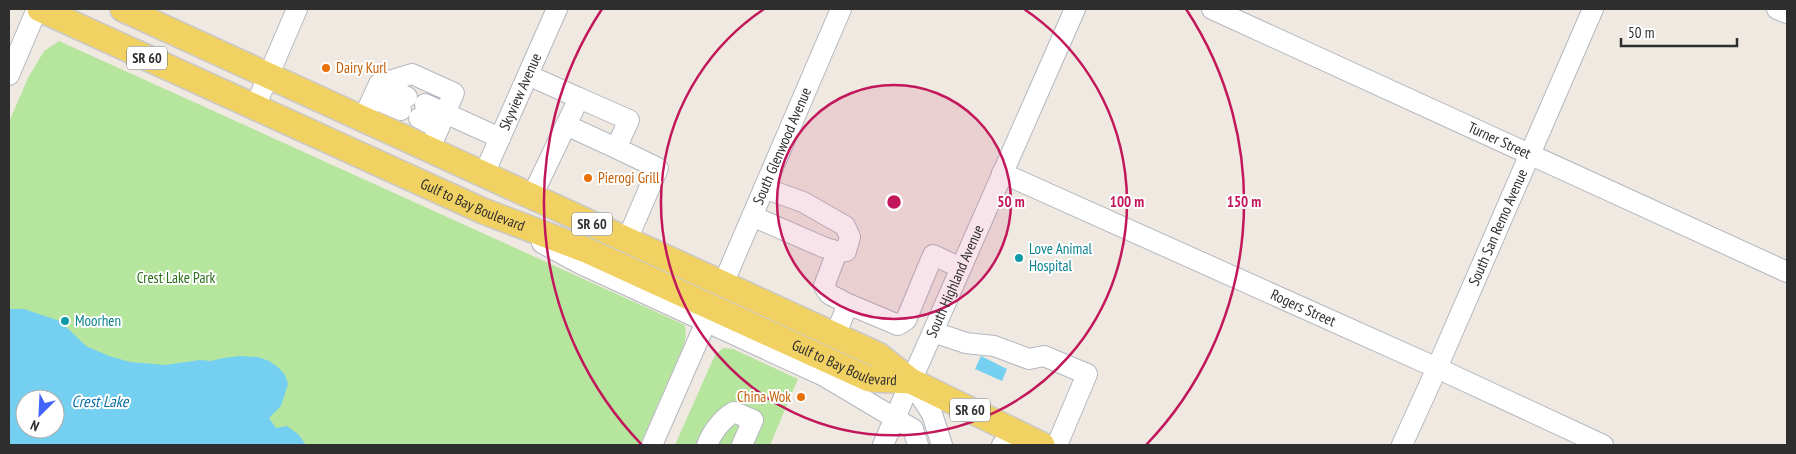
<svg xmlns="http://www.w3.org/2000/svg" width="1796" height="454" viewBox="0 0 1796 454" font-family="'PT Sans Narrow',sans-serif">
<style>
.green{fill:#b6e59e;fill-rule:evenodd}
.water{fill:#75cff0;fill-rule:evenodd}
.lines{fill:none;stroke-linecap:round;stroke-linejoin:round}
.minor-casing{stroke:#b4b7c1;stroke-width:22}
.major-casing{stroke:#c9c9c9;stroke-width:28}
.minor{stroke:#fff;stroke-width:20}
.major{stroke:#f2d163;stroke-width:25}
.ring{fill:none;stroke:#c2185b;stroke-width:2.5}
.food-dot{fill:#e8710a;stroke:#fff;stroke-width:2}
.culture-dot{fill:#0f9aa8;stroke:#fff;stroke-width:2}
.labels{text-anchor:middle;stroke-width:4;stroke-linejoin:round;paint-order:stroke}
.shield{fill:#fff;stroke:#6d6d6d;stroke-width:1}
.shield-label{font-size:14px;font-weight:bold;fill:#2e2e2e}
.food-label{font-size:15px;fill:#c56008;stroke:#fff;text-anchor:start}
.street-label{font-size:15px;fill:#2e2e2e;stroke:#fff}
.culture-label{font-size:15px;fill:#0d838f;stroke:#fff;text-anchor:start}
.park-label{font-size:15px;fill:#2c6e1b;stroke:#fff}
.water-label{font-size:16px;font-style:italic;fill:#0d6fa3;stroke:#fff}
.centre{fill:#c2185b;stroke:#fff;stroke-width:2.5}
.ring-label{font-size:15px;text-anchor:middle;font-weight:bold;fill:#c2185b;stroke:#fff;stroke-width:4;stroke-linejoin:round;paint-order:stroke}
</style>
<rect width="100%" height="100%" fill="#efe9e1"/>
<path class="green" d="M59,41L685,325L686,337L683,347L640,445H9V122L28,78L44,51ZM25,399H55V429H25Z
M723,348L733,349L798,379L770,445H675L715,355Z"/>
<path class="water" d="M9,309H24L60,321L86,346L109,356L130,362L165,365L200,360L211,361L223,358L240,356L258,357L269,361L279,368L285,375L288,384L281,406L269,418L276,428L287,426L299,435L306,445H9ZM25,399H55V429H25Z
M981,356L1007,369L1002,381L975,369Z"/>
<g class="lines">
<defs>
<g id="minor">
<path id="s1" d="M1212,9L1787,272"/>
<path d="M1777,9L1787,13"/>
<path d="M9,75L37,9"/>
<path d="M528,75L579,98L532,196"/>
<path d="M379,84L412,74L454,93L445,113L425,104"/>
<path d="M373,98L401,110"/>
<path d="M579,98L629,120L616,148L658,168L627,240"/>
<path d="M255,107L297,9"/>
<path d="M419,118L439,128"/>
<path d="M363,119L379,84L407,97"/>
<path d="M566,125L616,148"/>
<path d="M430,149L445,113L500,138"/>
<path id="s2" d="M1002,173L1437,368L1603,445"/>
<path id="s3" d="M484,174L557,9"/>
<path d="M752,216L823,247L839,252L846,251L850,237L845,226L803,202L764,188"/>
<path d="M542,243L581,264L824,376L913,429L918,445"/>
<path d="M837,252L824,286L829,294L848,304"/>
<path id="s4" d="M723,284L841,9"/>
<path d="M933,332L966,343L994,346L1029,359L1044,356L1087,374L1057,445"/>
<path d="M835,336L848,304L898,325L906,320L933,255L961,268"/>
<path d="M911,381L932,414L942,445"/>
<path d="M652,445L706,322"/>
<path d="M707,445C712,432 722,419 734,412L753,420L742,445"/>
<path id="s5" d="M883,445L1075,9"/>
<path d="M1002,445L1029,439"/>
<path id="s6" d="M1402,445L1437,368L1593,9"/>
</g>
<g id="major">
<path id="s7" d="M40,9L483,211L586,250L869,379L911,381"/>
<path d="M123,9L878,355L911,381L1042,445"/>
</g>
</defs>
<use href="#minor" class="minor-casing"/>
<use href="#major" class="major-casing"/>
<use href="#minor" class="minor"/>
<use href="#major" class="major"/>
</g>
<circle cx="894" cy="202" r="117" fill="#c2185b" fill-opacity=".12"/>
<g class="ring">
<circle cx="894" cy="202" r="117"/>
<path d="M1024 9A233 233 0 1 1 764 9"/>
<path d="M642 445A350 350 0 0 1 602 9M1186 9A350 350 0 0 1 1146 445"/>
</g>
<g class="food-dot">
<circle cx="326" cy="68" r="5"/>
<circle cx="588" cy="178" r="5"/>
<circle cx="801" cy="397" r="5"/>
</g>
<g class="culture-dot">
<circle cx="1019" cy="258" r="5"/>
<circle cx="65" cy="321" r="5"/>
</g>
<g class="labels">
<g class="shield">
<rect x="127" y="46.5" width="40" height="23" rx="4"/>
<rect x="572" y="212.5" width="40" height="23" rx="4"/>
<rect x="950" y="398.5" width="40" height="23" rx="4"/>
</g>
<g class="shield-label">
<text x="147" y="63">SR 60</text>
<text x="592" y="229">SR 60</text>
<text x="970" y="415">SR 60</text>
</g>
<g class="food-label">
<text x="336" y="73">Dairy Kurl</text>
<text x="598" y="183">Pierogi Grill</text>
<text x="791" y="402" text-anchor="end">China Wok</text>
</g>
<g class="street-label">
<text dy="5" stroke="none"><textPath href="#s3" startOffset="90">Skyview Avenue</textPath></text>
<text dy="5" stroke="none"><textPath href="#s1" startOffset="316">Turner Street</textPath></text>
<text dy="5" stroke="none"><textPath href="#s4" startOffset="150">South Glenwood Avenue</textPath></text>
<text dy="5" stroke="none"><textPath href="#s7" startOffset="475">Gulf to Bay Boulevard</textPath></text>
<text dy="5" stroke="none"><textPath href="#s6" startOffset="238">South San Remo Avenue</textPath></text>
<text dy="5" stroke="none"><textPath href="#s5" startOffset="179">South Highland Avenue</textPath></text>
<text dy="5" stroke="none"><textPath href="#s2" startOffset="330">Rogers Street</textPath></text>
<text dy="5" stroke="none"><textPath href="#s7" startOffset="880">Gulf to Bay Boulevard</textPath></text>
</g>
<g class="culture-label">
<text x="1029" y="254">Love Animal<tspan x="1029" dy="17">Hospital</tspan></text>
<text x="75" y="326">Moorhen</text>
</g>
<g class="park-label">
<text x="176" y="283">Crest Lake Park</text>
</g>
<g class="water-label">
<text x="100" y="407">Crest Lake</text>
</g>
</g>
<circle cx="894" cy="202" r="8" class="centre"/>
<g class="ring-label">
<text x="1011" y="207">50 m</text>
<text x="1127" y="207">100 m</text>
<text x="1244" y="207">150 m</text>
</g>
<rect width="1796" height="454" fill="none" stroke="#2e2e2e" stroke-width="20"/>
<g transform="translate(40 414) rotate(204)"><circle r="24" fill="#ffffff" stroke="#ababab"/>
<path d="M0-4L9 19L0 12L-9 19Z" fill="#4264fb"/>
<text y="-8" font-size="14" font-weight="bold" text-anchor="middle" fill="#2e2e2e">N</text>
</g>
<path d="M1621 38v8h116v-8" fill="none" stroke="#2e2e2e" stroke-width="2.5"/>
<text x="1628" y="38" font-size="15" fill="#2e2e2e" stroke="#ffffff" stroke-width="4" paint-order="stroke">50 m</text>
</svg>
